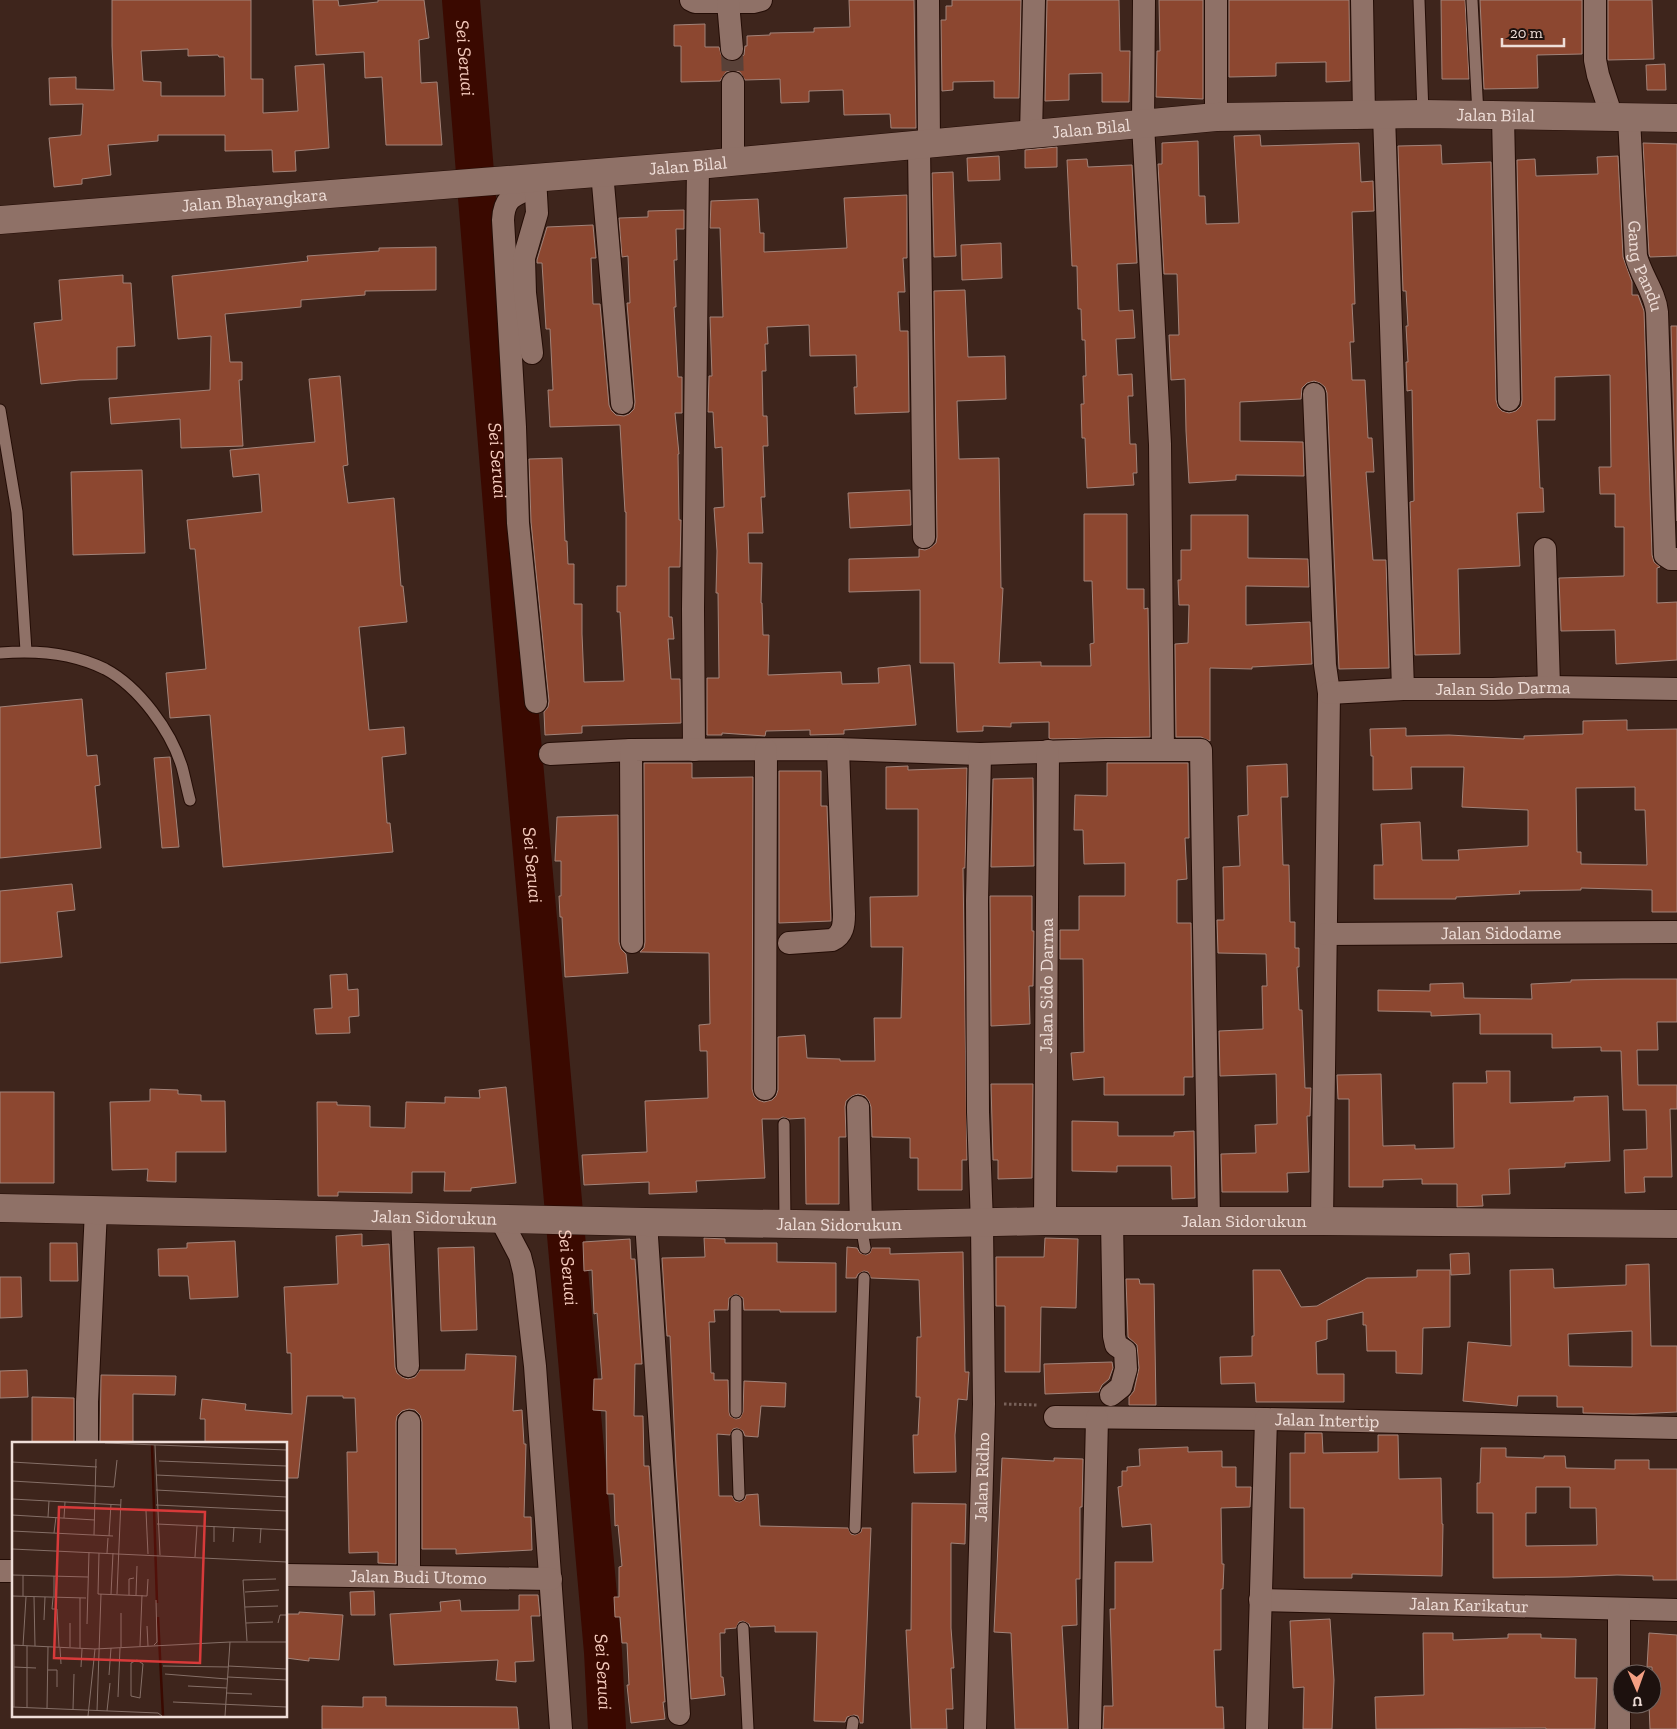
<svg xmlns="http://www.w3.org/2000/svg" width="1677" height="1729" viewBox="0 0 1677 1729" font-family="'Zilla Slab',serif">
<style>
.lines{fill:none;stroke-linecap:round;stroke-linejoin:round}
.river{stroke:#3a0900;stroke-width:38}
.building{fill:#8c4730;stroke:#a28379;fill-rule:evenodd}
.minor-tunnel{stroke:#594138;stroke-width:22;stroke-dasharray:22 11;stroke-linecap:butt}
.service-casing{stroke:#240d06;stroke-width:13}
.minor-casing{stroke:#240d06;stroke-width:24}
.tertiary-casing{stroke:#240d06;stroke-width:29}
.secondary-casing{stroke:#240d06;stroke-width:29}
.path{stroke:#786159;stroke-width:3;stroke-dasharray:2.5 2.5;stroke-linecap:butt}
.service{stroke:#8f7167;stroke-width:11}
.minor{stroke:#8f7167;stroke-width:22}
.tertiary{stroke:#8f7167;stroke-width:28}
.secondary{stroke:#8f7167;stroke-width:28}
.labels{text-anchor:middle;stroke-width:5;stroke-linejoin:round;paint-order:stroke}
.street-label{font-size:18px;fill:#efded8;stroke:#1d110e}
.water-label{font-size:19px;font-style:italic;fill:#f5cbbd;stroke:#1d110e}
.inset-river{fill:none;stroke:#3a0900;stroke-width:2.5}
.inset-road{fill:none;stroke:#856f67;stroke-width:1}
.view{fill:#d83a3a;fill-opacity:0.15;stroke:#d83a3a;stroke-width:2.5}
.inset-edge{fill:none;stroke:#efded8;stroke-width:2.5}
</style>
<rect width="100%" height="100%" fill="#3e251c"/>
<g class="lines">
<path class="river" id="s1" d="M461,0L510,604L603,1652L607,1729"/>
</g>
<path class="building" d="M112,0H251V79H263V113L298,111L295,66L324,64L329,148L295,151L296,171L273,172L272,150L225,151V135H158V141L108,145L111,175L82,179V184L54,187L49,138L81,135L83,104L50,105L49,78L76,77V89L114,90L112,46ZM188,49V56L218,55L219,57H224L225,96H161V82L143,81L141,51Z
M313,0H338L339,6L378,2V0H424L429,38L419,40L421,83L437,82L442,145H386L382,77L365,78L364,52L316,55Z
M849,0H914L916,128H891L890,114L844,115L843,90L809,91V102L781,103L780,79L745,80L740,72L733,70L726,72L720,81L681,82V46H674V25L705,24V47H719L722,57L727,61L734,62L739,60L744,55L745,46H747V36L770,35V33L814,32V28L850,27Z
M952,0H1021L1019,98H994V81L953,82V90L942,91L941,20H946V6H952Z
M1047,0H1119L1120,51H1130L1129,102H1102V73L1069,74V100L1045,101Z
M1159,0H1203V99L1156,97L1157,51H1160Z
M1229,0H1349L1350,81L1326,82V62L1276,63V76L1229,77Z
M1441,0H1465L1469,79H1442Z
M1480,0H1582V54L1537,55L1538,88L1484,89Z
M1608,0H1652L1654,59L1608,60Z
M1665,64L1666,90H1647L1646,65Z
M1260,135L1261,146L1359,143L1361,182L1373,181L1374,211L1352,212L1355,304H1352L1354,342H1350L1352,380H1365L1368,438H1372L1374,472H1366L1373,560H1386L1389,668L1339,669L1327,393L1325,387L1320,383L1314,381L1307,383L1302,388L1301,399L1240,402V441L1303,442L1304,476L1236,475V480L1189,483L1186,431L1185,379L1171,380L1169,335H1179L1177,274H1164L1158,164H1162V143L1198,141L1199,196H1205L1206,224L1239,223L1234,136Z
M1643,143L1677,144V256L1650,257L1649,254Z
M1441,145L1442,164L1491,162L1496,400L1498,407L1502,411L1509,413L1516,411L1521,406L1522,400L1517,160L1535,159L1536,176L1598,174L1597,157L1618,156L1623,257L1632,282V295H1638L1644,311L1652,555L1654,562L1660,567L1657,568V603L1677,602V660L1616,664L1615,630L1561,631L1559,578L1624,576V527H1615V494H1600L1599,467H1611L1610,375L1555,377V420H1537L1540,488H1543L1544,512L1517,513L1520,566L1458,569L1460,654L1415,655L1410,502L1414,501L1412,390L1407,391L1406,362H1408L1406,326H1408L1406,291H1403L1398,146Z
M1057,147V167L1025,168V150Z
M999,156L1000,180L968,181L967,158Z
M1087,159L1088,167L1132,165L1137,263L1117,264L1119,311L1133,310L1135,338L1116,339L1118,375L1132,374L1133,396H1128L1130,444H1136L1137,473H1133L1134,485L1087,488L1085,438H1082L1081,404H1084L1083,376H1086L1085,340H1082L1081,309H1078L1077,266H1072L1067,160Z
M953,172L956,256L934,257L932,173Z
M907,195V258H903L905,292H898L900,331H908L909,412L855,414L854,387H857L856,355L810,356L809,325L767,327L768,344H765L766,371H762L763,416H767L768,446H763L765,497H761L763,533H748L749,563H762L761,603H762L763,635H769L768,675L841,672L842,684L879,683L878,668L910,665L916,725L844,730V734L810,735V730L766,731L765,736L722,733V735H707V678H719L718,593H716L717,551L714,508L724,507L722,447L715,448L713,412H708L709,376H712L710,317H723L720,228H710L711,201L758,199L760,233H764V252L847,248L844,198Z
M684,210V229H676L677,260H674L676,307H674L678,377H682V413H675L679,454H678L679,520H681L680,567H669V617H672L674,639H668L671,679H680L681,723L582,726V733L545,735L544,712L548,707L549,701L531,522L529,459L562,458L565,541H567L568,564H574V604H582V634L584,682L624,681L620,612H617V586H626V512H625L620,425L550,427L548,390H553L550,329H546L542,263H537V260L547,227L593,225L596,258H591L593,304H600L609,405L611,410L616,415L624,416L629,414L634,409L635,402L627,303H630L628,256L622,257L619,218L648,217V211Z
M1001,243L1002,278L962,280L961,245Z
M436,247V290L365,291V295L301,300V307L225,314L230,362H242V380H239L243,446L181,448L180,419L111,424L109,398L210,390L211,336L178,339L172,276L308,261L307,256L379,251V248Z
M123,275V283H131L135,346L117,347V379L79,380L41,384L34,323L62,320L59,280Z
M965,290L968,357L1005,356L1006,399L957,401L959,459L999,458L1001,588H1003L999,663L1041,662V666H1091L1090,644L1094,643L1092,581H1084V514H1127V589H1144V609L1148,608L1150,737L1051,739L1049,738V722L1011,723V727L983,726V731L957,732L954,663H920V590L849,592V559L919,557V549L925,550L930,548L936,543L937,537L934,291Z
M1671,326H1677V521Z
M340,376L348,465L343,466L348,503L394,498L401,586H403L407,622L359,627L369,730L404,727L406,754L382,757L387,823H390L393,852L223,867L210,715L170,718L166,673L206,669L195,549H190L187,520L262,512L259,474L233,477L230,450L315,442L309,379Z
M142,470L145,553L73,555L71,472Z
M910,490L911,525L850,528L848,493Z
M1191,515H1248V558L1308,559L1309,587L1246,586V625L1310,622L1312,664L1252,667V669L1210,668V741L1201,737H1176L1175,644L1188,643L1189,605H1179L1178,580H1181V550H1191Z
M82,699L87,756L97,755L100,785L95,786L101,848L0,858V707Z
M1627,720V730L1677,729V912H1652V890L1581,888V890L1519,891L1520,894L1456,897V899H1374V865H1383L1381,824L1420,822L1422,860H1459L1458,850L1528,846V810L1462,807L1464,767H1411L1412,789L1373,790V756H1371L1370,729L1406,728V736L1449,735L1524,739V736L1583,734V721ZM1635,787V810H1645L1647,865L1581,864V852H1577L1576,788Z
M170,757L179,847L162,848L154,758Z
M644,763H692V778L753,777L752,1089L754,1096L758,1100L764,1102L772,1100L776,1096L778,1090V1037L805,1035L807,1058L840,1059V1061H875L874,1018H901L903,947H871L870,897L918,896V809H886V767L908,766V770L967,768L965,868H963L967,1160H962V1190H918V1158H910V1138L872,1137L871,1107L869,1101L865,1096L858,1094L852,1096L846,1101L845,1107L846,1137H839V1204H806L805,1118L789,1119L783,1117L779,1119H762L765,1178L696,1181L697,1192L649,1194V1182L584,1185L582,1155L647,1152L645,1101L708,1098L707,1051H700L699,1025L710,1024L709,953L640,952L644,948L645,942Z
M1107,763H1188L1189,838H1185L1187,879L1177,880V923H1191L1193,1077H1184V1095H1104V1077L1073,1080L1071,1053L1084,1052L1083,959H1060V930H1079V896H1125V863L1084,864L1083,830H1074L1075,795L1107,796Z
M1287,764L1288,797H1281L1283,865H1289L1290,922H1295V948H1299V967H1297L1299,1010H1302L1305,1088H1311L1310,1116H1307L1309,1172L1287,1173L1288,1192H1222L1221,1154L1256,1153L1255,1125L1277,1124L1276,1074L1220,1076L1219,1031L1263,1029L1262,986H1267L1266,954L1218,953L1217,920H1224L1223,867L1240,866L1238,816L1248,815L1247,766Z
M779,771H821V806H827L831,921L779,923Z
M1033,778L1034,866L991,867L993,779Z
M618,815L619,942L621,949L626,954L628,973L565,977L562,917H560L559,896H561V861H555L557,817Z
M72,884L75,910L57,912L62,957L0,963V891Z
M990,896H1032V931H1034L1033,986H1029L1030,1024L991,1026Z
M347,974L348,990L358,989L359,1016L349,1017L350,1033L316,1034L314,1009L332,1008L330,975Z
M1622,979H1677V1022H1657L1658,1050H1637L1638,1085H1677V1109H1670L1672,1177H1644L1645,1192L1625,1193L1624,1150L1647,1149L1646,1110H1623L1621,1051H1601V1047L1552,1048V1034H1480V1014L1431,1016V1012L1378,1011V990L1430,991V984L1463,983L1464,998L1532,999L1531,984L1571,982V980Z
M1486,1071H1510V1103L1574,1101V1097L1608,1096L1610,1161L1565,1163V1167L1509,1169L1510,1194L1482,1195L1483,1206L1457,1207V1184H1422V1179L1383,1180V1187H1349V1099H1338L1337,1075L1381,1074L1383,1146L1415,1145V1149L1454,1148L1453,1083H1487Z
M991,1084H1033L1032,1178L998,1179V1160H993Z
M506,1087L516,1183L471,1188V1191H444L445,1172H412V1193L338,1192V1196H318L317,1102H337V1105L370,1106V1127L405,1128L406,1102L445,1103V1097L480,1098L479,1090Z
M150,1089L178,1090V1094L201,1095V1101H225L226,1152H176V1182L147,1181L148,1169L112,1170L110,1102L150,1101Z
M0,1092H54V1183H0Z
M1072,1121L1118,1122V1136H1174V1132L1194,1131L1195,1198L1172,1199L1171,1166H1117V1172L1072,1171Z
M362,1234V1246L389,1244L395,1367L397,1373L402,1377L408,1379L415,1377L420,1370H465L466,1354L516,1356L513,1411L522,1410L524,1444H526L524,1517H531L532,1550L456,1554V1549H422V1422L420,1415L415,1410L409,1409L402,1411L397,1416L396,1422V1564L378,1563V1552L349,1553L347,1452H357L355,1398H343V1396H307L298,1478H286V1443H205V1419H200L202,1399L246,1404L245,1410L292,1414L291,1353H287L284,1287L338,1284L336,1236Z
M704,1238L725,1239V1243H777V1262L836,1263V1312H780V1310H744L743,1298L736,1294L729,1298L728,1310H714L715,1322H709L711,1373H714V1380H728L729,1412L730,1416L736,1419L740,1418L743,1412L744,1381L786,1383L785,1407L761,1406L758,1437L745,1436L743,1431L737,1428L733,1429L730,1435L717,1434L719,1496H732L735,1501L740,1502L745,1499L746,1495L758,1494L760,1526L848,1528L851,1534L855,1535L861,1532L862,1528H871L863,1723H860L858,1716L854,1715L847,1717L845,1722L814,1721L817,1632H775V1626L750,1627L749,1624L743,1621L739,1622L736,1628L725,1629V1633H720L721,1677H723L725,1695L691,1699L676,1466L670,1336H667L662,1258L705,1257Z
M1045,1238L1078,1239L1076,1308L1041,1307L1040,1372H1005V1306H996V1257H1044Z
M630,1239L631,1259H635L642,1364H635L634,1416H643L644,1466H649L665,1702H663L665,1719L631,1723L627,1685H629L627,1643H622L620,1617H615L614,1597H619V1567L622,1566L618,1525L615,1526L614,1494H607L606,1411L593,1410L594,1379H602L597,1313L594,1314L592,1270L584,1271L583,1242Z
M235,1241L238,1297L190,1299L188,1276H159L158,1249L187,1248V1243Z
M50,1243H77L78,1281H50Z
M474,1247L477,1330L441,1331L438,1248Z
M847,1247L857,1248L860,1253L866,1255L870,1253L872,1248H890V1254L963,1252L965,1372H969L967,1400L958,1399L955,1435L956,1472L914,1473L913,1435H918L920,1397H916L917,1337H921L919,1280L871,1278L868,1272L864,1271L858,1274L856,1278H846Z
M1469,1253L1470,1274L1451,1275L1450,1254Z
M1649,1264L1651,1346H1677V1412L1634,1414L1583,1413V1407H1557V1396H1518L1517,1406L1463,1401L1468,1342L1511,1346L1510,1270L1553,1269L1554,1288L1626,1285V1265ZM1632,1331V1367L1569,1366L1568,1334Z
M1253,1270H1280L1301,1307L1317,1306L1367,1278L1417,1277V1270H1450V1327L1423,1328L1422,1374L1396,1373V1351H1367L1366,1325H1363V1312L1327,1320V1339L1316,1342L1317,1374H1344V1402H1256L1255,1383L1221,1384L1220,1357L1252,1356V1336H1254Z
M0,1277H21L22,1317L0,1318Z
M1126,1279H1139L1140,1284H1154L1156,1405H1129V1397L1134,1391L1139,1368L1137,1345L1128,1337Z
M1112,1362L1113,1368L1109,1379L1102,1385L1099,1392L1045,1394L1044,1364Z
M27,1370L28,1397L0,1398V1371Z
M101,1375L176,1376L175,1395L133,1394V1443H100Z
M32,1397L74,1398V1443H32Z
M1305,1433H1322L1323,1453L1378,1452V1435H1398L1399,1479L1441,1478L1442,1524H1443L1442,1576L1352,1574V1578H1304V1508H1290V1453H1305Z
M1188,1447V1452L1222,1451V1467H1236V1487H1251L1250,1507L1221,1508L1222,1564H1224L1223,1589H1221V1650H1214L1216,1707H1223L1224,1729H1103L1104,1706H1113L1110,1609H1115V1562H1153L1151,1524L1122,1527L1118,1487L1122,1486V1471H1127V1467L1140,1466L1139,1449Z
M1481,1448H1506V1457L1544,1458V1456H1565L1566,1468L1615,1469V1460H1649V1469H1677V1580H1653V1576L1617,1575L1568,1577L1493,1578V1513H1477V1483H1480ZM1536,1487H1570V1508H1596L1597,1545L1526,1546V1513H1536Z
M1002,1458L1054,1461V1458L1083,1459L1082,1507H1080V1579H1076L1077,1625L1062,1626L1068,1729H1015L1011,1633L994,1632Z
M912,1503L966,1504L965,1544L951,1543V1628L954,1668H951L953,1709H946L947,1729H911L906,1630H911Z
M374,1591L375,1615H351L350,1592Z
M519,1595H538L540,1616H531L534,1661L515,1662L516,1682L496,1680L498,1660L394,1665L390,1614L441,1611L440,1602L460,1600L461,1611L519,1610Z
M299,1612L343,1615L339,1660L309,1658V1661L286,1658V1614H299Z
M1330,1619L1334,1680L1332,1729H1303L1304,1687L1293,1688L1290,1621Z
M1423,1633H1453V1640L1508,1638V1634H1541V1638L1576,1639L1575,1678H1597L1595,1729H1546V1728L1376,1729L1375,1697L1424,1695Z
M1649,1633L1677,1635V1729H1650L1649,1704H1652V1667H1647Z
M363,1697H386V1706L517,1707L519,1729H322V1706L363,1707Z"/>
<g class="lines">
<path class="minor-tunnel" d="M732,49L733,83"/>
<defs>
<path id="service" d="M1419,0L1423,114
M1472,0L1478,115
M0,410L17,512L26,651
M0,653C35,650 73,653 105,669C139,687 171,731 182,767C185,778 187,789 190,800
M784,1124L785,1223
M861,1225L865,1248
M736,1301V1412
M737,1435L739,1495
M855,1528L864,1278
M743,1628L748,1729
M852,1729L853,1722"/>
<g id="minor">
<path d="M691,0L695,2H753L761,0"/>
<path d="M928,0L929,144"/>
<path d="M1144,0L1143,124L1160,444L1163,750"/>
<path d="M1362,0L1364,115"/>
<path d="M1595,0V60L1598,75L1612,117"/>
<path d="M728,2L732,49"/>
<path d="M733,83V162"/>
<path d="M1384,115L1403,689"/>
<path d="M1503,116L1509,400"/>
<path d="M1216,117V0"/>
<path id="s2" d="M1629,118L1636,256C1641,276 1655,292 1657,312L1665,555L1671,559H1677"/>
<path d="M1031,135L1034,0"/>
<path d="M919,145L924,537"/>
<path d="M602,172L622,403"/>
<path d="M535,186C515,195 504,196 503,220L515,427L518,523L536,702"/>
<path d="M532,353L525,293L524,258L537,213L535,177"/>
<path d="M1314,394L1325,665L1329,693L1322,1221"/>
<path d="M1545,549L1549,687"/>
<path id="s3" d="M1329,693L1403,689H1493L1549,687L1677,689"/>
<path d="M694,750L693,609L698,165"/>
<path d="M550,754L631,750"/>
<path id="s4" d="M1326,934L1677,932"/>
<path d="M632,942L631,750L838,749L980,754L1106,750H1201L1209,1221"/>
<path d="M789,943L832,940C843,935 844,925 844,914L838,749"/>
<path d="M765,1089L766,750"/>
<path d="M858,1107L861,1225"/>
<path d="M402,1217L408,1366"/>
<path d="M500,1218L520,1256L524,1272L526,1288L535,1366L561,1729"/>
<path id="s5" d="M1045,1221L1048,751"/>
<path d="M646,1222L679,1714"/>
<path d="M1111,1395L1121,1387L1126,1369L1125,1351L1116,1345L1114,1336L1112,1221"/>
<path id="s6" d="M1055,1417L1266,1419L1677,1428"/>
<path d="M409,1422V1577"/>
<path d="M87,1443V1402L96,1210"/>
<path d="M0,1571H14"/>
<path id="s7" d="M286,1575L551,1579"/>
<path id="s8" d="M1260,1600L1677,1610"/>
<path d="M1619,1609V1729"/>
<path id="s9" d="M975,1729L984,1404L982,1224L978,1112L977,901L980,754"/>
<path d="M1090,1729L1097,1418"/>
<path d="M1257,1729L1266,1419"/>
</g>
<g id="tertiary">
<path id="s10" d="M0,1208L646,1222L861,1225L1045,1221H1322L1677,1224"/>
</g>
<g id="secondary">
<path id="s11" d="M0,220L698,165L1216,117L1423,114L1677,118"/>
</g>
</defs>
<use href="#service" class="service-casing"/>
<use href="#minor" class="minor-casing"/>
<use href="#tertiary" class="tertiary-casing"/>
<use href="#secondary" class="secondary-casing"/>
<path class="path" d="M1004,1404L1038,1405"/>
<use href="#service" class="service"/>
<use href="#minor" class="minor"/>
<use href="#tertiary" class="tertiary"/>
<use href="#secondary" class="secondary"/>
</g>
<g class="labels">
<g class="street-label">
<text dy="6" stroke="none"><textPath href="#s11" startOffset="1500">Jalan Bilal</textPath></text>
<text dy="6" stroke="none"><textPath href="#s11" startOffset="1095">Jalan Bilal</textPath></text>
<text dy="6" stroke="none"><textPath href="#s11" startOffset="690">Jalan Bilal</textPath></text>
<text dy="6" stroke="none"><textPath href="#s11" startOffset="255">Jalan Bhayangkara</textPath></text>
<text dy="6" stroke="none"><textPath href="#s2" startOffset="150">Gang Pandu</textPath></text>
<text dy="6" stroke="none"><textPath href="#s3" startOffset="174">Jalan Sido Darma</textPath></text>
<text dy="6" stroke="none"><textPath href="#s4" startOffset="175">Jalan Sidodame</textPath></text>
<text dy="6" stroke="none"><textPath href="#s5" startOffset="235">Jalan Sido Darma</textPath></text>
<text dy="6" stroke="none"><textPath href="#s10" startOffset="434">Jalan Sidorukun</textPath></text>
<text dy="6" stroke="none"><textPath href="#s10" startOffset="1244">Jalan Sidorukun</textPath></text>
<text dy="6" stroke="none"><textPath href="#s10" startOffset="839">Jalan Sidorukun</textPath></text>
<text dy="6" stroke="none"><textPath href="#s6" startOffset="272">Jalan Intertip</textPath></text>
<text dy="6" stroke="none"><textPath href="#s9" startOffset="252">Jalan Ridho</textPath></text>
<text dy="6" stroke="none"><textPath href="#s7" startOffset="132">Jalan Budi Utomo</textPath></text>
<text dy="6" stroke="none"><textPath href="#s8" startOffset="209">Jalan Karikatur</textPath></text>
</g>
<g class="water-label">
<text dy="7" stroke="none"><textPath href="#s1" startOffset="58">Sei Seruai</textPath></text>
<text dy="7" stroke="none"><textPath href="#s1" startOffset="462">Sei Seruai</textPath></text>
<text dy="7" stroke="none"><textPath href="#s1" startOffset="868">Sei Seruai</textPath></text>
<text dy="7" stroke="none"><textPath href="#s1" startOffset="1272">Sei Seruai</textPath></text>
<text dy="7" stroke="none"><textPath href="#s1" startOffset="1678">Sei Seruai</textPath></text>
</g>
</g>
<g transform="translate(12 1442)">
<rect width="275" height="275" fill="#3e251c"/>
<path class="inset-river" d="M140,3L145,161M146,175L151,274"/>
<path class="inset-road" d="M93,1L275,8M143,3L148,113M147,19L275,24M0,20L85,25M144,33L275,39M0,39L102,45L105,18M144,48L275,55M0,57L109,63M144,63L275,69M134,69L136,112M0,73L83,78M36,75L37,59M52,76L53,60M145,82L275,88M0,89L101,94M42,91L44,75M82,93L84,17M97,94L99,62M202,100V84M221,100L222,85M248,101L249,86M0,107L275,120M87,111L86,152L135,154L136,137M95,111L96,96M183,115L185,84M0,133L76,135M233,150L267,148M99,152L101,111M105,152L109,57M117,153V137L122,136M124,153L125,124M0,154L74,156M11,154V133M22,155L23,204M42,155V134M41,156L40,167H45L47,205M233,165L266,164M32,178L33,155M234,181L261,180M266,181L268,173H275M75,182L77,110M135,184L136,204M235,199L231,138L264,137M0,203L83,207L218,200H275M142,203L145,200L144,158M11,204L14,155M128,204L130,153M58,205V181M109,205V171M48,206L49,222M68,206V156M125,218L131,222L128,256L119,254V221ZM151,224L216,225M216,224L275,227M2,225L24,226M69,225L70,207M36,228H45V245M153,232L215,237M97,233L99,206M216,235L275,238M176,244L215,246M214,251L240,252M106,255L108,206M161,260L275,265M0,265L146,271L150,274M2,265V203M15,266V204M35,267L36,205M61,267L62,232M85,269L89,152M95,269L98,241M76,274L83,207M213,274L218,200"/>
<path class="view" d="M47,65L193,70L188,221L42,216Z"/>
<rect width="275" height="275" class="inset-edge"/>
</g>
<g transform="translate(1637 1689) rotate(178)"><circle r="24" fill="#1d110e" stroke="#71635f"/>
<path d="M0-4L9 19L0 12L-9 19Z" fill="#f39f83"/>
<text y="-8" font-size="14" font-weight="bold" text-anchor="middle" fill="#efded8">U</text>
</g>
<path d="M1502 38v8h62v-8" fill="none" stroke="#efded8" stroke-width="2.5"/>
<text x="1510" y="38" font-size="15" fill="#efded8" stroke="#1d110e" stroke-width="4" paint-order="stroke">20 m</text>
</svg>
